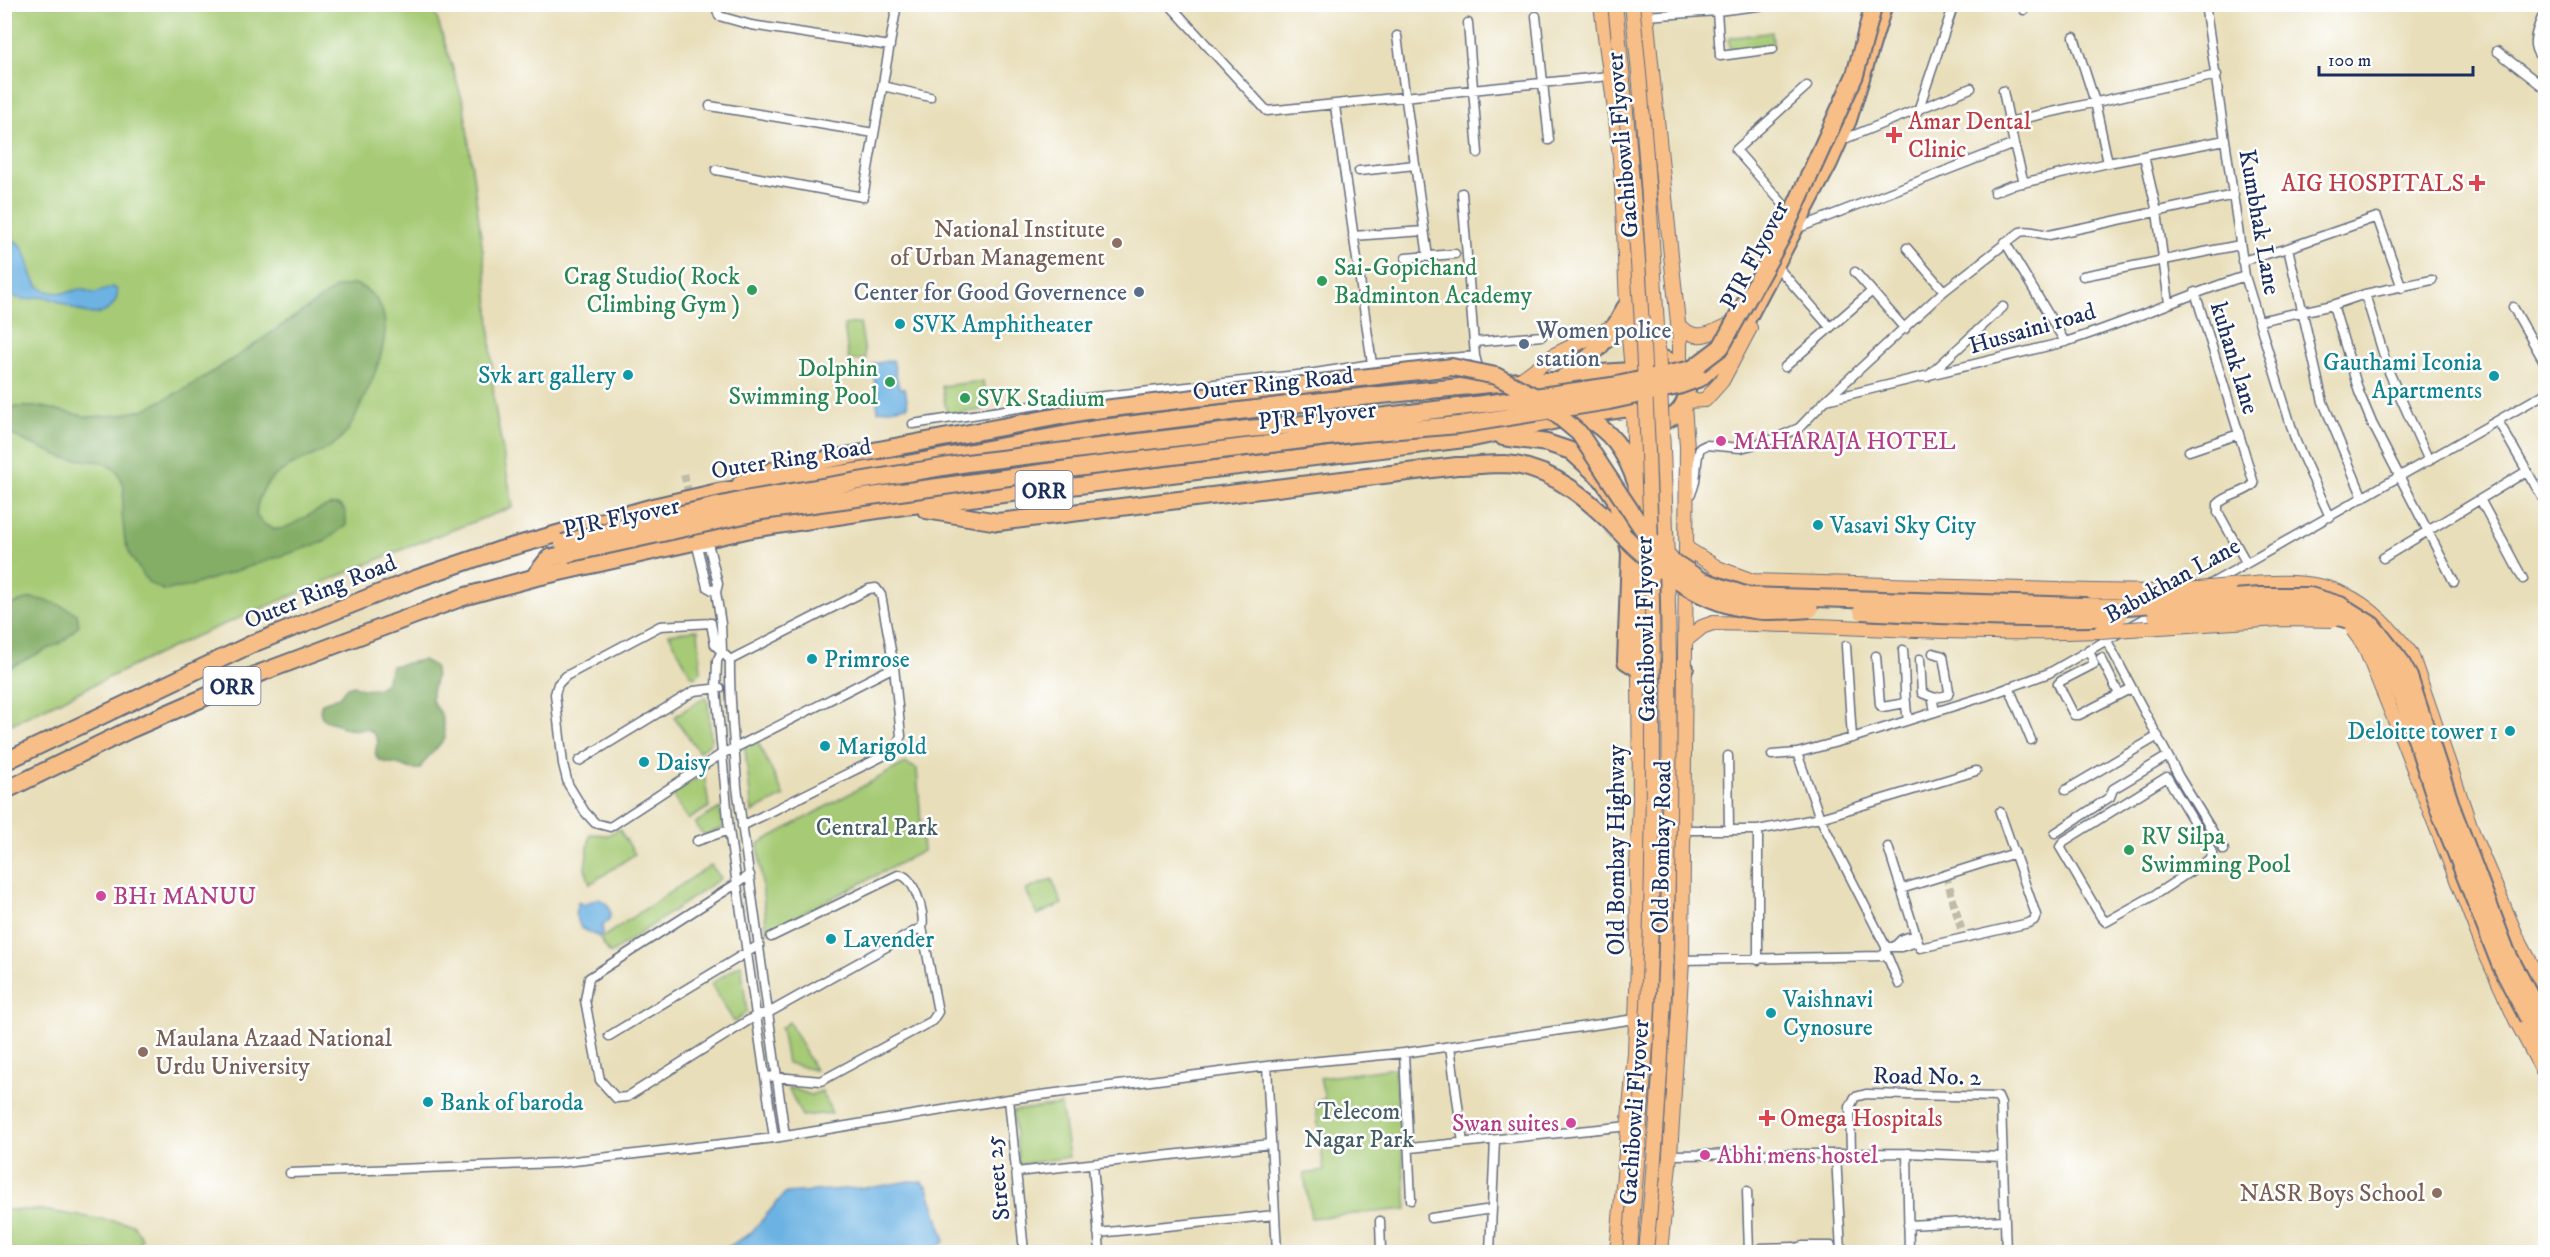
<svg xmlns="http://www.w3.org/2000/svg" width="2550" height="1257" viewBox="0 0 2550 1257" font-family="'IM FELL DW Pica',serif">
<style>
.green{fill:#a6ca74;stroke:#607c69;stroke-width:1.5}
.forest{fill:#84ae66;stroke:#506e62;stroke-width:1.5}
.water{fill:#6cb2e2;stroke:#4470a0;stroke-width:1.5}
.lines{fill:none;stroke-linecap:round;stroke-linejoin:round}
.minor-tunnel{stroke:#bfbba7;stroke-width:8;stroke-dasharray:8 4;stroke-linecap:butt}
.minor-casing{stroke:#636c7e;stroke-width:11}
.primary-casing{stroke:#636c7e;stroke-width:16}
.motorway-casing{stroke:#636c7e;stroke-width:20}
.minor{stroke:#fff;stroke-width:8}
.primary{stroke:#f7be88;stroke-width:14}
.motorway{stroke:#f7be88;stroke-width:16}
.primary-bridge-casing{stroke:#636c7e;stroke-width:16;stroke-linecap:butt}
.motorway-bridge-casing{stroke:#636c7e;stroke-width:20;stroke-linecap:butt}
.primary-bridge{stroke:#f7be88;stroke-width:14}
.motorway-bridge{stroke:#f7be88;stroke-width:16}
.health-dot{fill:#e0444e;stroke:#fff;stroke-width:2}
.education-dot{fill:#8d6e63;stroke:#fff;stroke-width:2}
.leisure-dot{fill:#2e9e5b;stroke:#fff;stroke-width:2}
.service-dot{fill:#5c6f8a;stroke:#fff;stroke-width:2}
.culture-dot{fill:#0f9aa8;stroke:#fff;stroke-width:2}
.hotel-dot{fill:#d1479c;stroke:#fff;stroke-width:2}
.labels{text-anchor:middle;stroke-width:5;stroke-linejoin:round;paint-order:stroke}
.shield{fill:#fff;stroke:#5f6d8e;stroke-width:1.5}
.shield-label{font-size:22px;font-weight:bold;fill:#1b2f5e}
.health-label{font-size:24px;fill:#be3a42;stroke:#fff;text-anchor:start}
.street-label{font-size:24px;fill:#1b2f5e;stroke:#fff}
.education-label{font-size:24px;fill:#785e54;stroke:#fff;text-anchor:end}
.leisure-label{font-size:24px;fill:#27864d;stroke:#fff;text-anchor:start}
.service-label{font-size:24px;fill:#4e5e75;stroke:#fff;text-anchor:end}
.culture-label{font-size:24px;fill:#0d838f;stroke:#fff;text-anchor:start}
.hotel-label{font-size:24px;fill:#b23c85;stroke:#fff;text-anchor:start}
.park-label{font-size:24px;fill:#455e65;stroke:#fff}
</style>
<rect width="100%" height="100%" fill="#fff"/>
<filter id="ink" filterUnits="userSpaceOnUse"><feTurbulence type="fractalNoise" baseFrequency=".0167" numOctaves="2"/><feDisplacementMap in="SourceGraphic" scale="12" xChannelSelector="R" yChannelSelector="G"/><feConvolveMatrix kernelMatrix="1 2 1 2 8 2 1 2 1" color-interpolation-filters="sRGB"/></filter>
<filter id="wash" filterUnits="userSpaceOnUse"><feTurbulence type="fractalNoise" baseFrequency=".008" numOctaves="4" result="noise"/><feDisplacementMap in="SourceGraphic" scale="24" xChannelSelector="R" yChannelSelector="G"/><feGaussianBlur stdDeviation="1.35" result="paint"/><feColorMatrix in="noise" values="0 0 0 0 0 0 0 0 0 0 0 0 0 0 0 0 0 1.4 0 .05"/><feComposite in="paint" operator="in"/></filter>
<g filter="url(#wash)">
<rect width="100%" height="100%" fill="#e8deb9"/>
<path class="green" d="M5,5H433L464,105L488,292L494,402L513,507L413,545L196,636L5,727Z
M1772,32L1773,45L1730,51L1728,38Z
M860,323L866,359L849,361L844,325Z
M983,381L987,409L947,415L942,386Z
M694,630H698L701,672L695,677L691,675L669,634Z
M705,697L708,702L711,742L699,752L674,717Z
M755,736L784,796L752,812L744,740Z
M905,763L917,769L923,851L767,932L758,844Z
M704,773L709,807L688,820L672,795Z
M720,808L723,828L705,835L700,831L695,823Z
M619,829L635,854L590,884L585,868L590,834L608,835Z
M711,865L721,878L610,954L600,939Z
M1052,879L1062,904L1037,915L1026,890Z
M741,964L747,1012L734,1022L711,984Z
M789,1022L815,1070L787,1063L781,1028Z
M1395,1068L1407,1209L1311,1218L1304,1174L1324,1171L1315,1101L1325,1099L1320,1078Z
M788,1087L811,1095L822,1091L832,1113L802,1116Z
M1061,1105L1069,1157L1019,1165L1013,1111Z
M5,1210H41L133,1224L142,1239L132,1252H5Z"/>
<path class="forest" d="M355,284C406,304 380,365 363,400C358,411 353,423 346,433C319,466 261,457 256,515C261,523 269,529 279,529C297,529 349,477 346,525L324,542L187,587L163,590L149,583L131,557L125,542L122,513L124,486L117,471L103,462L64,458L16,437L5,429V411L9,407H43L89,417L119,415L143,410L185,389L239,355L336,288Z
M31,598C49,601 62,604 77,614L79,625L64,641L5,670V607Z
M423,660L434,666C439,682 430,687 432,700C433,705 437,707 440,712C443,720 444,729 445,737C438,749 426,756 420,769C410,771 406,766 397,764C383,762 370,762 378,742L375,735L368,729C356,729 345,732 336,723C323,722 317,715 322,703L339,697L347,687L354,685C363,691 380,692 386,681C389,676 389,671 392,666Z"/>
<path class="water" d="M15,241C38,254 19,293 61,293C68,293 74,290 80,289C85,289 89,293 94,293C100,292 107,289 113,287L117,290C118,297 116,302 111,307C94,325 67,303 49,298C32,292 31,309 5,291V243Z
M893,360L899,388H905L908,406L878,411L873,364Z
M598,898L608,905C612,915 611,920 602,926L603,932L599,937L581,928L575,914L578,902L584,905Z
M910,1181L922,1182L928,1188L945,1241L935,1249L909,1252H720L751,1233L785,1193L875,1187Z"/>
</g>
<g filter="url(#ink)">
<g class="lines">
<path class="minor-tunnel" d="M684,474L690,500
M1946,875L1964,939"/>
<defs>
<path id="minor" d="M715,4L719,16L751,25L890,46
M1169,4L1267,111L1609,76
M2022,4L2024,10
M2205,4L2245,276L2296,442L2330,517
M2546,8C2539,26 2525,48 2546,61
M1536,16L1549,140
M1646,16L1717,11
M1468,23L1478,153
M1397,36L1428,257
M2074,37L2095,102L2108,163
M1773,49L1720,56L1717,11L1774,4
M2497,51L2546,89
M883,86L930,97
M710,106L874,133
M1918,111L1954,4
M2008,122L2217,75
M1847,138L1971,88
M2014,144L2024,183
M2144,156L2157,212L2169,303
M716,170L863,197L897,4
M1359,171L1415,165
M1994,192L2009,186L2108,163L2225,140
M1462,193L1475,356
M1790,212L1736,150L1807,86
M1801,227L2014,144L2003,91
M1353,236L1424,231
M2005,242L2065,342
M1907,248L1944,291
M2288,248L2323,402L2363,498
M1406,258L1455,254
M2242,261L2288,248L2377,217L2402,288
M1779,269L1830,327
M1855,272L1872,291
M2083,276L2240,245
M2195,292L2239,434
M2365,294L2389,372L2429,461
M2333,305L2359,392L2372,423L2454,582
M2513,307L2546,365
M2259,321L2333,305L2365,294L2432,280
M1475,342L1542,336
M1372,364L1475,356L1480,374
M1785,367L1872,291L1905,329
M1927,377L2003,307
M1826,400L2065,342C2126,323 2184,296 2245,276
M2498,421L2546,504
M913,424L1077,399L1315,373L1372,364L1335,106
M2189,451L2239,434L2254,484C2244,494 2228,494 2218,504V512L2246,562
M1688,498C1699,484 1694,465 1700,448L1706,445L1741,448L1774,439L1799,428L1825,401L1944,291L2020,232C2030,229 2038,234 2049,235L2234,195
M2481,501L2523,579
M2383,558L2527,471
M2207,586L2546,393
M716,592L707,587L698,550L701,544L709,547L718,584L716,592L721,624L722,651L717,661L716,688L729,830L774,1138
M2106,639L2179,777L2224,850
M1846,646L1852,738
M2089,649L2094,664L2061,681L2058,684L2074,715H2079L2132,688
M1903,650C1905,671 1904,700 1908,720
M1933,653L1943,656L1949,691L1948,695L1935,698L1933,701L1935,712
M1876,656L1880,705L1882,707L1906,703
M2101,658L2119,694
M1920,659L1922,693L1935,698
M730,660L869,589L876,588L881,595L894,667L901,736L893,751L742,826
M2009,687L2031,740
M1797,753L1852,738L1986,696L2049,673L2156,612
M1772,755L1797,753L1820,818L1886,947V953L1899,984
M1728,756L1729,830
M579,761L694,691L720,688
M2167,777L2213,854L2208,860L2156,894L2106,922L2101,917L2060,847L2064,841Z
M2066,790L2158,736
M1684,830H1758L1820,818L1976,771
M1758,830V960
M2055,833L2110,797L2113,789L2168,756
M697,841L729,830
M1888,847L1920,948L2029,923L2034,920L2036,915L2000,812
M750,875L589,978L585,1000L600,1080L616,1098L627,1097L757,1015L770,1012L922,927L938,1012L932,1021L821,1081L765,1076
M1901,889L2015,853
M771,937L898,875C913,873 926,914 922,927
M1896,945L1902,939L1915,935
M1886,947H1901L1917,942
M1682,960L1881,956L1886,953
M609,1036L759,945
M1450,1046L1463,1143
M1404,1053L1411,1200
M1267,1066L1277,1252
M1009,1099L1024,1252
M785,1136L737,787C735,745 729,702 730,660L715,645L711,623L660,626L566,676L558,684L555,694L563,764L568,784L585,812L595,823L610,827L723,753L735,748L894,667
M1410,1148L1629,1126
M1907,1153L1909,1252
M1836,1154L1841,1252
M1851,1154L1850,1107L1855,1097L1866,1094L1998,1097L2001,1104L2006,1252
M1670,1155L1907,1153L2003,1157
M1093,1164L1100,1252
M1016,1172L1271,1144
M290,1173L557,1163L774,1138L1009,1099L1267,1066L1404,1053L1635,1019
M1747,1191L1749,1252
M1431,1218L1492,1209
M1380,1221L1381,1252
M1908,1225L2005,1220
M1098,1233L1275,1215
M1490,1252L1495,1140
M1760,1252L1761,1248L1794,1247L1796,1252
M1798,1252L1799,1247L1803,1246H1831L1832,1252"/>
<path id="primary" d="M1601,4C1607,56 1616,107 1620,159C1626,229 1624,298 1632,369
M1645,4L1680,342V370
M1678,325C1696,342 1707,335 1727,326
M1519,381L1556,354L1616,325
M1685,401L1705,400L1722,381L1750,328
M1686,548L1718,568L1753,581L2092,591
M2230,586C2318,577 2355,582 2411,654L2474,837L2516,935L2546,992
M1686,640L1702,627L1713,623C1842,625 1971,636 2101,631
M2396,723L2485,952L2516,1020L2546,1077
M1617,1252L1635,1053L1638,959L1637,868L1640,801L1638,553L1633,412
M1660,1252L1670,1155L1682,960L1687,447L1684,405"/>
<path id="motorway" d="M1623 390a32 32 0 1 1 64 0a32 32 0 1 1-64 0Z
M1564,377C1591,359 1611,338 1625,308
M1700,378L1723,357L1737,338L1829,163L1848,120L1884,4
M1581,415C1611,430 1625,451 1636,482
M1503,437L1547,443L1571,451L1602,479L1615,498L1625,528L1630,553L1626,661L1639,669L1685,668
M741,483L777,469L1087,411
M926,510L998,522L1457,466C1472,466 1488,464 1504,464C1552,466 1592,502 1623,535
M533,578L549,558L567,554
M4,762L252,644L415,579L500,550L657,506L718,492L902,465L1095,429L1302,403L1519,381H1559L1601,373L1630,371
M4,791L129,730L263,672L466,596L533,578L751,529L904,506L1473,438L1581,415L1629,408
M2538,1012L2546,1025
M2528,1018L2546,1051"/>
</defs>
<use href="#minor" class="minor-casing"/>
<use href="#primary" class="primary-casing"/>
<use href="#motorway" class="motorway-casing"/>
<use href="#minor" class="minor"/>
<use href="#primary" class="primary"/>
<use href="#motorway" class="motorway"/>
<defs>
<path id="primary-bridge" d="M1615,4C1642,244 1653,485 1653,726C1653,826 1652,927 1647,1027C1643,1102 1635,1177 1630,1252
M1632,4C1646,132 1654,259 1660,387C1675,675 1674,965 1646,1252
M2092,591L2165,592L2230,586
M2353,630L2364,645L2396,723
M2101,631L2279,619L2334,620"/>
<path id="motorway-bridge" d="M1087,411L1452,367L1496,376L1536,397L1579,433L1648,537L1672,561L1701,580L1748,596L2115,607L2260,596H2310L2340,605L2372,625L2399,659L2409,677L2453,811L2507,953L2538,1012
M1623,535C1659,571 1701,604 1754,610C1772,613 1791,610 1810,609
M563,543L641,523L744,500L967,463L1247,429L1362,419L1499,402L1612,386L1692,369L1721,347L1780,240L1855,75L1874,4
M567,554L762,511L1091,466L1351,434L1459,425L1609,401L1678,386L1700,378
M1862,611C1948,615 2033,621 2118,617
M2156,615L2307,609L2350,620L2378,647L2404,702L2441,815L2500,964L2528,1018"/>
</defs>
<use href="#primary-bridge" class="primary-bridge-casing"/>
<use href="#motorway-bridge" class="motorway-bridge-casing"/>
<use href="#primary-bridge" class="primary-bridge"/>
<use href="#motorway-bridge" class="motorway-bridge"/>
</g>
</g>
<g class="health-dot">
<path d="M1891 126h6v6h6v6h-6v6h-6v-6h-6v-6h6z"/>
<path d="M2474 174h6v6h6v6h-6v6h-6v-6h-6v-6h6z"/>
<path d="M1764 1109h6v6h6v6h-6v6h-6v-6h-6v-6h6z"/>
</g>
<g class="education-dot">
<circle cx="1117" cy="243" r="6"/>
<circle cx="143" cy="1052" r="6"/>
<circle cx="2437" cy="1193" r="6"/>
</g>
<g class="leisure-dot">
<circle cx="1322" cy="281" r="6"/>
<circle cx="752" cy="290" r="6"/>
<circle cx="890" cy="382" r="6"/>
<circle cx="965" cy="398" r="6"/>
<circle cx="2129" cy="850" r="6"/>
</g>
<g class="service-dot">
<circle cx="1139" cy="292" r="6"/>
<circle cx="1524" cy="344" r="6"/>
</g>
<g class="culture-dot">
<circle cx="900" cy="324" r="6"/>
<circle cx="628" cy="375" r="6"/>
<circle cx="2494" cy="376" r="6"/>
<circle cx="1818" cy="525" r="6"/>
<circle cx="812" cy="659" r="6"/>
<circle cx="2510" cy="731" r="6"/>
<circle cx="825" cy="746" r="6"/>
<circle cx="644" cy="762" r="6"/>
<circle cx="831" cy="939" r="6"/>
<circle cx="1771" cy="1013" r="6"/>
<circle cx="428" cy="1102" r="6"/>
</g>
<g class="hotel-dot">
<circle cx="1721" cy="441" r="6"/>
<circle cx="101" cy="896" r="6"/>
<circle cx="1571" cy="1123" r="6"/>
<circle cx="1705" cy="1155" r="6"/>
</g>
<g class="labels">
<g class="shield">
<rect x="1015.5" y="471" width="57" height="38" rx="4.5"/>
<rect x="203.5" y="667" width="57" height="38" rx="4.5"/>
</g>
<g class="shield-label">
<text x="1044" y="498">ORR</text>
<text x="232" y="694">ORR</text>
</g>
<g class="health-label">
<text x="1908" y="129">Amar Dental<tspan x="1908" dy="28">Clinic</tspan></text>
<text x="2464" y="191" text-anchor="end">AIG HOSPITALS</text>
<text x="1780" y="1126">Omega Hospitals</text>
</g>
<g class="street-label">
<text transform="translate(1622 145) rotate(-95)" y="8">Gachibowli Flyover</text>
<text transform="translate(2260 222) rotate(80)" y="8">Kumbhak Lane</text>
<text transform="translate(1754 255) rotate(-62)" y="8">PJR Flyover</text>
<text transform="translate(2032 328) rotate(-16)" y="8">Hussaini road</text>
<text transform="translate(2235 358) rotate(73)" y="8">kuhank lane</text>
<text transform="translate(1273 383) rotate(-6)" y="8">Outer Ring Road</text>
<text transform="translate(1317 415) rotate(-6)" y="8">PJR Flyover</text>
<text transform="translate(791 458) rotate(-9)" y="8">Outer Ring Road</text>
<text transform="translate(621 517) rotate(-12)" y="8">PJR Flyover</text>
<text transform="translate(2172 580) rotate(-29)" y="8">Babukhan Lane</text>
<text transform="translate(320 591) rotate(-22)" y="8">Outer Ring Road</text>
<text transform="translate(1645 629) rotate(-91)" y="8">Gachibowli Flyover</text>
<text transform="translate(1661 847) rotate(-89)" y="8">Old Bombay Road</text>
<text transform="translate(1616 850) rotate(-90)" y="8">Old Bombay Highway</text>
<text transform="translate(1927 1076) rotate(1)" y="8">Road No. 2</text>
<text transform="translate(1634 1112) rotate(-86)" y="8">Gachibowli Flyover</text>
<text transform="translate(997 1178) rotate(-96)" y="8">Street 25</text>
</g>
<g class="education-label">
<text x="1105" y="237">National Institute<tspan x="1105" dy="28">of Urban Management</tspan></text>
<text x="155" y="1046" text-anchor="start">Maulana Azaad National<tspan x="155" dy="28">Urdu University</tspan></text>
<text x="2425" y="1201">NASR Boys School</text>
</g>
<g class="leisure-label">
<text x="1334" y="275">Sai-Gopichand<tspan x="1334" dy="28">Badminton Academy</tspan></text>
<text x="740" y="284" text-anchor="end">Crag Studio( Rock<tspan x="740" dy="28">Climbing Gym )</tspan></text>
<text x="878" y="376" text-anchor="end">Dolphin<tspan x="878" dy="28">Swimming Pool</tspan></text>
<text x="977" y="406">SVK Stadium</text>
<text x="2141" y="844">RV Silpa<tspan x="2141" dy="28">Swimming Pool</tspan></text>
</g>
<g class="service-label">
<text x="1127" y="300">Center for Good Governence</text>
<text x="1536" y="338" text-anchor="start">Women police<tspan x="1536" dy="28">station</tspan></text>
</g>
<g class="culture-label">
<text x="912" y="332">SVK Amphitheater</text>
<text x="2482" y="370" text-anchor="end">Gauthami Iconia<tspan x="2482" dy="28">Apartments</tspan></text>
<text x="616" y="383" text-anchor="end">Svk art gallery</text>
<text x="1830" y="533">Vasavi Sky City</text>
<text x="824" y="667">Primrose</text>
<text x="2498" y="739" text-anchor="end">Deloitte tower 1</text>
<text x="837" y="754">Marigold</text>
<text x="656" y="770">Daisy</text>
<text x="843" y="947">Lavender</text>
<text x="1783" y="1007">Vaishnavi<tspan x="1783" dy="28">Cynosure</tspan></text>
<text x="440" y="1110">Bank of baroda</text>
</g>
<g class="hotel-label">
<text x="1733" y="449">MAHARAJA HOTEL</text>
<text x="113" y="904">BH1 MANUU</text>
<text x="1559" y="1131" text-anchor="end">Swan suites</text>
<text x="1717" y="1163">Abhi mens hostel</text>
</g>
<g class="park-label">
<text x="877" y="835">Central Park</text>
<text x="1359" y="1119">Telecom<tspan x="1359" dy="28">Nagar Park</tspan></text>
</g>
</g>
<rect width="2550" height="1257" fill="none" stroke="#fff" stroke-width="24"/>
<path d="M2319 66v9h154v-9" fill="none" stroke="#1b2f5e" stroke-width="3"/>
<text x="2328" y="66" font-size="18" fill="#1b2f5e" stroke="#ffffff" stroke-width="4.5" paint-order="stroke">100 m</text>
</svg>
